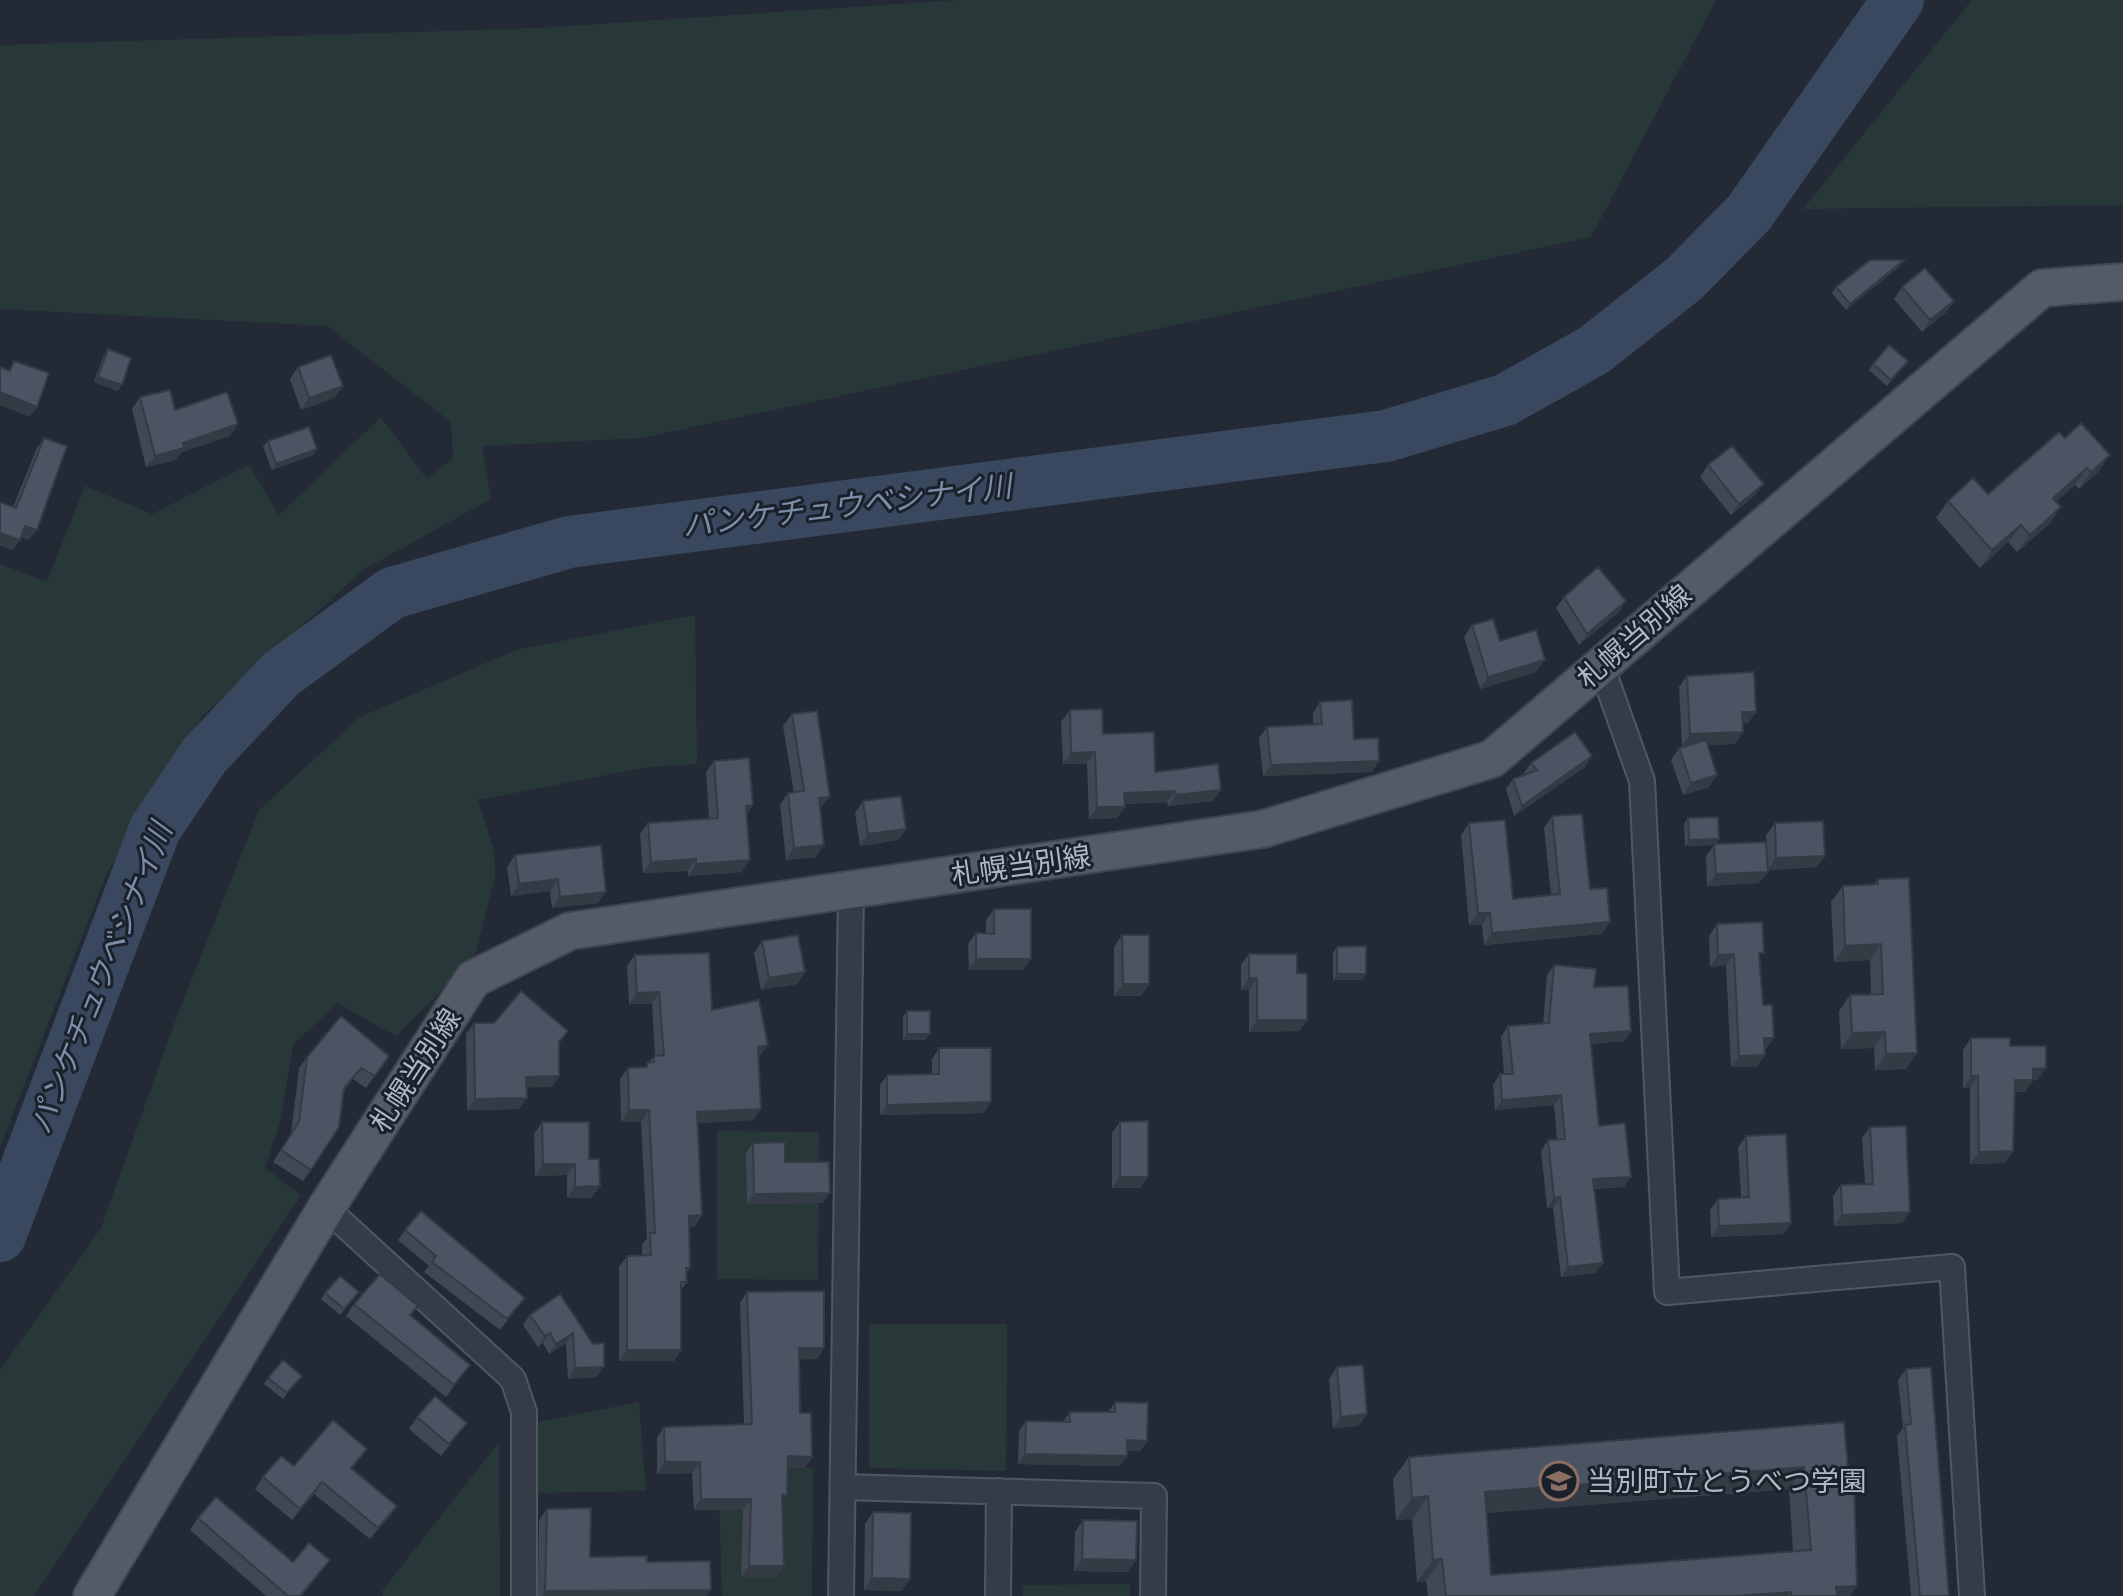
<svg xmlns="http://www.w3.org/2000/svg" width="2123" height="1596" viewBox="0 0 2123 1596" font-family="Commissioner,'Noto Sans JP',sans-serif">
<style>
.green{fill:#283839}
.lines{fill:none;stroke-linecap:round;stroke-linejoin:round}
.river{stroke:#39485e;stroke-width:52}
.minor-casing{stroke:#515762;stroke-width:28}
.primary-casing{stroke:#3f4550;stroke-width:40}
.minor{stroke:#363c47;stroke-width:24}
.primary{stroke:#545b67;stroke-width:36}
.wall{fill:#404854;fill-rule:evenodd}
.shaded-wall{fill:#343b45}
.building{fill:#4b5462;stroke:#343b45;stroke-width:2;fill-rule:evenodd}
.labels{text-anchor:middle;stroke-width:6;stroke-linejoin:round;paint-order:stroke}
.street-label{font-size:28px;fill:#b1b7c3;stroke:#1b212b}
.poi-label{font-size:28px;fill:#b1b7c3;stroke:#1b212b;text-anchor:start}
.water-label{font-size:30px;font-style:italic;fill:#7c8ea9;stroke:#1b212b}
</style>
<rect width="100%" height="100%" fill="#232a36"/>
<path class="green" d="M958,0H1716L1591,237L641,438L482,446L491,499L363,570L203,716L107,873L0,1147V564L47,582L85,486L152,514L249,465L279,515L381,417L427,479L453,458L451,422L327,326L0,309V45L539,28Z
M1972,0H2123V205L1803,209Z
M695,615L697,764L648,767L478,800L494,851L495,877L474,958L396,1036L337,1003L293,1045L280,1122L265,1168L301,1195L34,1596H0V1370L101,1228L173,1027L259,810L360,717L516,650Z
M717,1131L819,1132L818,1280L717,1279Z
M869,1324H1007L1006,1471L869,1468Z
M639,1402L646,1491L534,1493V1423Z
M499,1442L500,1596H383L382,1591Z
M718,1464L813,1468L812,1596H722Z
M1130,1584V1596H1023L1022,1585Z"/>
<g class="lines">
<path class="river" d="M0,1236L155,829L204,756L281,674L392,593L569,542L1386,436L1505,400L1594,350L1684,279L1749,213L1898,0"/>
<defs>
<path id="minor" d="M1601,665L1642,781L1667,1292L1952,1267L1972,1596
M326,1208L513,1379L524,1412V1596
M843,1487L1154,1496L1153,1596
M841,1596L851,890
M998,1596L999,1491"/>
<path id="primary" d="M92,1596L326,1208L473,979L570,931L1263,829L1492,759L2042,288L2123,282"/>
</defs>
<use href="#minor" class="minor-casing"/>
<use href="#primary" class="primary-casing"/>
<use href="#minor" class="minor"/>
<use href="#primary" class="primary"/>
</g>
<path class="wall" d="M1900,266L1846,310L1832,293L1836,287Z
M1902,287L1954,301L1945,313L1922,332L1894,299Z
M108,349L118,391L94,382L104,355Z
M1908,361L1887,386L1869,370L1873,364Z
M298,367L343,386L334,398L301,410L290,379Z
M140,397L175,410L230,436L182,452L176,460L146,467L132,409Z
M2059,432L2098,472L2079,489L2075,485L2056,502L2061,507L2049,524L2017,552L2008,542L1980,568L1936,518L1948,501L1988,494Z
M44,438L29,540L21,537L13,550V507L37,448Z
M268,441L317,449L313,455L272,470L263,447Z
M1708,465L1764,484L1755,495L1731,515L1700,477Z
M1564,597L1619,612L1579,645L1556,608Z
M1472,625L1500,641L1536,672L1480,689L1464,637Z
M1687,676L1748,723H1742L1735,744L1707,745L1709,787L1683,795L1671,760L1679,748L1689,745L1682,746L1679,687Z
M1320,702L1354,739L1372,772L1263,776L1259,738L1267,727L1313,724V713Z
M1070,710L1155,772L1213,801L1168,806L1167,802L1125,804L1117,818L1089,819L1087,764H1063L1061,722Z
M792,714L821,808L820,809L816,857L786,860L780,805L788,793H794L783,726Z
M714,761L753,805L746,815L742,872L688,876V871L643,873L640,834L648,823L709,819L706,772Z
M1531,763L1585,767L1514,816L1506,789L1513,779L1525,774L1524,773Z
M863,801L906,829L898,840L860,846L855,813Z
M1552,816L1590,889L1602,934L1484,945L1482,925H1469L1461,835L1469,823L1513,899L1551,895L1544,828Z
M1688,818L1719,839L1716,844L1759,883L1707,886L1706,856L1714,845L1685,846L1684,824Z
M1775,823L1817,867L1768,870L1766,835Z
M515,855L598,903L552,908L550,891L511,896L507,867Z
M1878,879L1917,1053L1906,1069L1875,1070L1874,1048L1841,1049L1839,1011L1850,995L1871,994L1870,960L1834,962L1831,902L1843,886L1874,884Z
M994,909L1023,970H969L968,944L976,933L986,934V920Z
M1717,924L1760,959L1766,1049L1757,1067H1731L1726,965L1710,967L1709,936Z
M1122,935L1149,984L1141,996H1114V947Z
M762,941L805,972L797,984L761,990L754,953Z
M1337,947L1366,974L1362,980H1333V953Z
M1249,954L1297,973L1307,1020L1299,1031L1249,1032V990H1241V965Z
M635,955L712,1010L760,1056L758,1057L753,1120L698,1123L702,1215L694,1227H689L690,1268L686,1273L687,1282L681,1290V1350L674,1361H619V1267L627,1256H642V1245L647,1238L641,1122H621L620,1079L628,1068H644L654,1056H655L652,1004H629L627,966Z
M1554,965L1594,987L1631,1031L1624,1041L1591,1044L1599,1126L1624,1187L1594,1189L1603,1263L1595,1273L1561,1277L1553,1208H1547L1541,1151L1548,1140L1557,1139L1554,1105L1495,1110L1493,1085L1500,1074H1504L1501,1037L1508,1026L1543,1024L1547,975Z
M907,1011L930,1034L925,1040H903V1017Z
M474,1023L559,1044V1076L552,1087H527L519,1109L467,1110L466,1034Z
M1971,1038L2010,1046L2038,1080H2033L2025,1092H2015L2013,1151L2005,1163L1970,1164V1088H1963V1050Z
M939,1048L984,1113L880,1115V1085L887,1075L932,1074V1059Z
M389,1056L366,1088L353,1079L344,1091L311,1170L303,1181L273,1162L291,1134L299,1068L307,1057Z
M542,1122L589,1159L600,1186L591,1198H567V1175L535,1176L534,1134Z
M1120,1122L1148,1177L1140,1188H1112V1133Z
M1870,1127L1910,1212L1902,1223L1834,1226L1833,1196L1841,1185L1865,1184L1862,1138Z
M1746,1136L1791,1223L1783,1234L1711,1237L1710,1210L1718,1199L1741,1197L1738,1147Z
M753,1143L785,1162L823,1203L747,1204L746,1153Z
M405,1230L525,1298L500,1330L424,1272L429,1266L398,1240Z
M747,1292L824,1348L817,1359H799L800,1413L812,1457L805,1468H788L782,1502L776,1577H741L743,1510H694L692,1473L657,1474V1438L664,1427L744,1424L740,1303Z
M325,1293L354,1298L340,1315L321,1299Z
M560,1294L597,1377L568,1379L566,1343L549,1354L543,1343L538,1347L523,1325L530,1315Z
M354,1304L418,1306L411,1316L470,1365L446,1397L346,1316Z
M1337,1367L1359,1426L1333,1428L1329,1379Z
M1906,1369L1949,1596H1911L1897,1436L1903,1428L1898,1380Z
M302,1376L283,1399L264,1384L268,1378Z
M1115,1402L1147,1441L1140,1451H1127L1120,1466L1018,1464L1019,1431L1026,1421L1063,1422L1070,1412H1108Z
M417,1417L467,1423L441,1456L409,1429Z
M1844,1422L1850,1596H1428L1426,1581L1417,1582L1412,1519L1396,1520L1393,1479L1409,1457ZM1789,1489L1793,1551L1491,1575L1486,1513Z
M359,1460L352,1469L397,1506L370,1539L314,1494L292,1520L255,1489L263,1477L294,1466Z
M547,1509L590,1557L647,1562L706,1596H538L539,1520Z
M873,1512L902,1591L864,1590L865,1524Z
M198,1518L293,1562L330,1560L302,1596H266L190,1530Z
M1083,1520L1136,1560L1128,1572L1074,1571L1075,1532Z"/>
<path class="shaded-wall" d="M1904,260L1900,266L1846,310L1850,304Z
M1954,301L1945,313L1922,332L1930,320Z
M98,377L122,385L118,391L94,382Z
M343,386L334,398L301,410L309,398Z
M0,392L37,407L30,417L0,405Z
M238,424L230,436L182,452L176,460L146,467L155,456L183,443Z
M317,449L313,455L272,470L276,464Z
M2110,455L2098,472L2079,489L2091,472Z
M2087,468L2075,485L2041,515L2053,498Z
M1764,484L1755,495L1731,515L1739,504Z
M2061,507L2049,524L2017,552L2030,535Z
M2021,525L2008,542L1980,568L1992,550Z
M25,526L37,530L29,540L18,536Z
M0,533L20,540L13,550L0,546Z
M1626,601L1619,612L1579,645L1587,634Z
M1545,660L1536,672L1480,689L1488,677Z
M1742,712H1756L1748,723L1734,724Z
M1743,732L1735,744L1682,746L1690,734Z
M1095,752L1087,764H1063L1071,753Z
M1592,756L1585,767L1514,816L1522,806Z
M1379,761L1372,772L1263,776L1271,765Z
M1717,775L1709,787L1683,795L1691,783Z
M1221,790L1213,801L1168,806L1176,795Z
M1175,791L1167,802L1116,804L1124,793Z
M830,797L821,808L811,810L819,798Z
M753,805L745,817L746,806Z
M1097,807H1125L1117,818L1089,819Z
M906,829L898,840L860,846L868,834Z
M1719,839L1715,845L1685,846L1689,840Z
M824,845L816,857L786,860L794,848Z
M1825,856L1817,867L1768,870L1776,858Z
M696,859L688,871L643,873L651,862Z
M750,860L742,872L688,876L696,864Z
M1768,872L1759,883L1707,886L1716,874Z
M558,879L550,891L511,896L519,884Z
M606,892L598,903L552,908L560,897Z
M1478,913H1490L1482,925H1469Z
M1610,922L1602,934L1484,945L1492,933Z
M1881,944L1870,960L1834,962L1845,946Z
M1734,954L1726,965L1710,967L1718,955Z
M976,959H1031L1023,970H969Z
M805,972L797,984L761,990L769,978Z
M1337,974H1366L1362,980H1333Z
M1249,978H1257L1249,990H1241Z
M1123,984H1149L1141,996H1114Z
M659,992L652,1004H629L637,993Z
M1257,1020H1307L1299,1031L1249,1032Z
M1631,1031L1624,1041L1583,1044L1590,1034Z
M1885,1032L1874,1048L1841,1049L1852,1033Z
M907,1034H930L925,1040H903Z
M1764,1038H1774L1766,1049L1756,1050Z
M768,1045L760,1056L750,1059L758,1047Z
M1917,1053L1906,1069L1875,1070L1886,1054Z
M1765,1055L1757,1067H1731L1739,1056Z
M2046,1068L2038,1080H2025L2033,1069Z
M559,1076L552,1087L519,1088L526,1077Z
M1971,1076H1978L1970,1088H1963Z
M2015,1080H2033L2025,1092H2007Z
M1561,1095L1554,1105L1495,1110L1502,1100Z
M527,1098L519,1109L467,1110L475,1099Z
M991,1102L984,1113L880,1115L887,1105Z
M761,1109L753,1120L689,1124L697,1112Z
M629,1110H649L641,1122H621Z
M2013,1151L2005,1163L1970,1164L1979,1152Z
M543,1164H575L567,1175L535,1176Z
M1120,1177H1148L1140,1188H1112Z
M1631,1177L1624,1187L1586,1189L1593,1179Z
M600,1186L591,1198H567L575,1187Z
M830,1193L823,1203L747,1204L754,1194Z
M1560,1197L1553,1208H1547L1554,1198Z
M1910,1212L1902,1223L1834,1226L1842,1215Z
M702,1215L694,1227H681L689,1216Z
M1791,1223L1783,1234L1711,1237L1719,1226Z
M1603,1263L1595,1273L1561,1277L1568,1267Z
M550,1333L543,1343L538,1347L545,1336Z
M573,1333L566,1343L549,1354L556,1344Z
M799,1348H824L817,1359L791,1360Z
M627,1350H681L674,1361H619Z
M604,1367L597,1377L568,1379L575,1368Z
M1367,1414L1359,1426L1333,1428L1341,1417Z
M1127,1440L1147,1441L1140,1451H1120Z
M1025,1454L1127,1456L1120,1466L1018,1464Z
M788,1456L812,1457L805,1468H780Z
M665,1462H700L692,1473L657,1474Z
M1804,1467L1789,1489L1469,1514L1485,1492Z
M322,1482L314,1494L292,1520L300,1509Z
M1428,1496L1412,1519L1396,1520L1412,1498Z
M701,1499H751L743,1510H694Z
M397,1506L389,1518L370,1539L378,1528Z
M1082,1559L1136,1560L1128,1572L1074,1571Z
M1442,1559L1426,1581L1417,1582L1433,1560Z
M330,1560L321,1572L302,1596H300Z
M749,1566H784L776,1577H741Z
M872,1578L910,1579L902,1591L864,1590Z
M1857,1586L1850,1596H1830L1836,1587Z
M711,1590L706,1596H542L545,1591Z
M1791,1592L1788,1596H1736Z"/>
<path class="building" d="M1870,260H1904L1850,304L1836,287Z
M1925,268L1954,301L1930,320L1902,287Z
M1889,345L1908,361L1891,380L1873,364Z
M108,349L131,358L122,385L98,377Z
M331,355L343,386L309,398L298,367Z
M14,361L49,373L37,407L0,392V367L10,371Z
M170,390L175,410L227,392L238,424L183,443L184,448L155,456L140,397Z
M2081,423L2110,455L2091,472L2087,468L2053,498L2061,507L2030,535L2021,525L1992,550L1948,501L1973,478L1988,494L2059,432L2065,438Z
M309,427L317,449L276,464L268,441Z
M44,438L67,446L37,530L25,526L20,540L0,533V502L16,508Z
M1732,446L1764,484L1739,504L1708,465Z
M1598,567L1626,601L1587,634L1564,597Z
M1493,619L1500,641L1536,630L1545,660L1488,677L1472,625Z
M1754,672L1756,712H1742L1743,732L1690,734L1687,676Z
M1352,700L1354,739L1378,738L1379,761L1271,765L1267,727L1322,724L1320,702Z
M1102,709L1103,734L1154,732L1155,772L1218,764L1221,790L1176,795L1175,791L1124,793L1125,807H1097L1095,752L1071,753L1070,710Z
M817,711L830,797L819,798L824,845L794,848L788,793L804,791L792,714Z
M1575,732L1592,756L1522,806L1513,779L1537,770L1531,763Z
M1706,740L1717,775L1691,783L1679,748Z
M749,758L753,805L746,806L750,860L696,864V859L651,862L648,823L718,818L714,761Z
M901,796L906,829L868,834L863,801Z
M1582,814L1590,889L1607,888L1610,922L1492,933L1490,913H1478L1469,823L1505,820L1513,899L1560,894L1552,816Z
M1718,817L1719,839L1689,840L1688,818Z
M1823,821L1825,856L1776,858L1775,823Z
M1766,842L1768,872L1716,874L1714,844Z
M601,845L606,892L560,897L558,879L519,884L515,855Z
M1909,878L1917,1053L1886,1054L1885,1032L1852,1033L1850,995L1883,994L1881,944L1845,946L1843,886L1878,884V879Z
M994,909H1031V959H976V933L994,934Z
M1762,922L1764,953H1759L1763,1005H1772L1774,1038H1764L1765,1055L1739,1056L1734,954L1718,955L1717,924Z
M798,935L805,972L769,978L762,941Z
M1122,935H1149V984H1123Z
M1366,946V974H1337V947Z
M709,953L712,1010L759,1000L768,1045L758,1047L761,1109L697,1112L702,1215L689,1216L690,1268H686L687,1282H681V1350H627V1256L651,1255L650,1233H655L649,1110H629L628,1068L647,1067V1063L654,1062V1056L664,1055L659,992L637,993L635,955Z
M1249,954H1297V973L1307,974V1020H1257V978H1249Z
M1554,965L1596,969L1594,987L1628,986L1631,1031L1590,1034L1599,1126L1625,1123L1631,1177L1593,1179L1603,1263L1568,1267L1560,1197L1554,1198L1548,1140L1565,1139L1561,1095L1502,1100L1500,1074H1513L1508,1026L1549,1023Z
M521,991L568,1031L559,1042V1076L526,1077L527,1098L475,1099L474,1023H494Z
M907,1011H930V1034H907Z
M341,1016L389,1056L375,1076L361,1068L344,1088L339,1127L311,1170L281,1150L299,1122L307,1057Z
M1971,1038H2010V1046H2046V1068L2033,1069V1080H2015L2013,1151L1979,1152L1978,1076H1971Z
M939,1048H991V1102L887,1105V1075L939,1074Z
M1148,1121V1177H1120V1122Z
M542,1122H589V1159H599L600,1186L575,1187V1164H543Z
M1906,1126L1910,1212L1842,1215L1841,1185L1873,1184L1870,1127Z
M1786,1134L1791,1223L1719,1226L1718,1199L1749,1197L1746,1136Z
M785,1142V1162H829L830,1193L754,1194L753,1143Z
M421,1211L525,1298L507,1319L432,1262L436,1256L405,1230Z
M380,1274L418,1306L410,1315L470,1365L454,1385L354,1304Z
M340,1276L359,1292L344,1309L325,1293Z
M824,1291V1348H799L800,1413H811L812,1457L788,1456L787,1496L782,1495L784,1566H749L751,1499H701L700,1462H665L664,1427L752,1424L747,1292Z
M560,1294L593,1344L604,1343V1367L575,1368L573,1333L556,1344L550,1333L545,1336L530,1315Z
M283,1360L302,1376L287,1393L268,1378Z
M1363,1365L1367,1414L1341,1417L1337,1367Z
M1931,1367L1949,1596H1920L1905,1425L1911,1424L1906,1369Z
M435,1396L467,1423L449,1444L417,1417Z
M1115,1402L1148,1403L1147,1441L1127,1440V1456L1025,1454L1026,1421L1070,1422V1412H1115Z
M333,1420L367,1449L351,1468L397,1506L378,1528L322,1482L300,1509L263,1477L281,1456L294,1466Z
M1844,1422L1849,1480L1854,1479L1857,1586L1836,1587L1837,1596H1791V1592L1736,1596H1446L1442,1559L1433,1560L1428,1496L1412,1498L1409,1457ZM1804,1467L1811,1550L1491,1575L1485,1492Z
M216,1497L293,1562L309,1543L330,1560L300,1596H288L198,1518Z
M591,1508L590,1557L647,1556V1562L710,1561L711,1590L545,1591L547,1509Z
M873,1512L911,1513L910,1579L872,1578Z
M1083,1520L1137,1521L1136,1560L1082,1559Z"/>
<defs>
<symbol id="school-ring" viewBox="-11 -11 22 22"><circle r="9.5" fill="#1b212b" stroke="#8d6e63" stroke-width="1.5"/><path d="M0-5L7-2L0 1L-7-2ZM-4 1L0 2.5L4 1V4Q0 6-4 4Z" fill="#8d6e63"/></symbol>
</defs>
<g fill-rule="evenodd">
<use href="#school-ring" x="1537" y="1459" width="44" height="44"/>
</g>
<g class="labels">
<g class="street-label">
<text transform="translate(1634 636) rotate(-41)" y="10">札幌当別線</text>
<text transform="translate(1021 865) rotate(-8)" y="10">札幌当別線</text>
<text transform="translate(415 1070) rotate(-57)" y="10">札幌当別線</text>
</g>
<g class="poi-label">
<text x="1587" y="1491">当別町立とうべつ学園</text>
</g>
<g class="water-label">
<text transform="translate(847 506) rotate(-7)" y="10">パンケチュウベシナイ川</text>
<text transform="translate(101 978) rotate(-68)" y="10">パンケチュウベシナイ川</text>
</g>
</g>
</svg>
